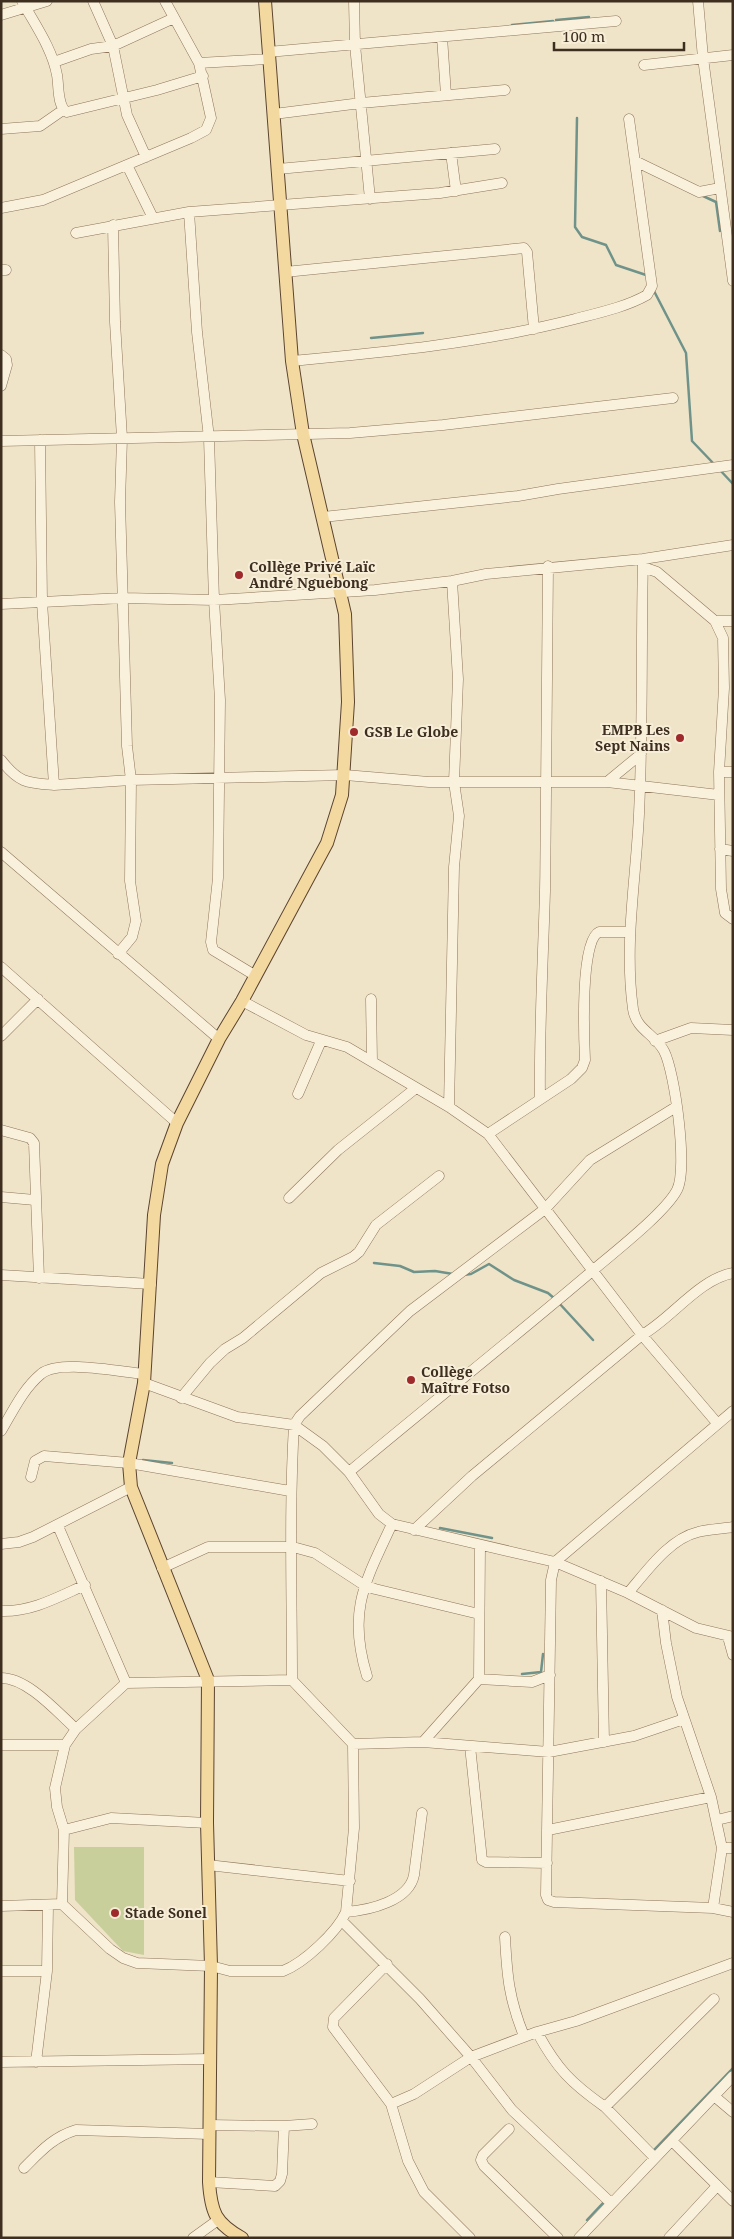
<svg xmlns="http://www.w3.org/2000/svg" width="734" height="2239" viewBox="0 0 734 2239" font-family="'Noto Serif',serif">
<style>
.green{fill:#c9cf9b}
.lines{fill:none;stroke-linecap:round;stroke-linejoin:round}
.stream{stroke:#6f938a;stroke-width:2.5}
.minor-casing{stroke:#8d765c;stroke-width:11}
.major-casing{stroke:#5b4430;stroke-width:14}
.minor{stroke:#faf1dc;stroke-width:10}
.major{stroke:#f3d9a0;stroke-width:12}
.poi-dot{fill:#9e2a2b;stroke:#f7eed8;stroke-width:2}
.labels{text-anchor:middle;stroke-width:4;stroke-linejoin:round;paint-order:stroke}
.poi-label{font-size:14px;font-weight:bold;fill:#3d2e20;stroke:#f7eed8;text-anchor:start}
</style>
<rect width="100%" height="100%" fill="#f0e4c8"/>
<path class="green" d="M74,1847H144V1955L123,1951L75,1900Z"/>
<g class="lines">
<path class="stream" d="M556,20L589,17
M512,25L553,21
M577,118L575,227L582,237L606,245L616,265L646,275
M703,196L716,202L720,231
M654,291L686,353L692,441L714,464
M371,338L423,333
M719,469L733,484
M374,1263L400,1266L414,1272L435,1271L453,1274
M463,1275L471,1274L489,1264L514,1280L548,1293L555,1299
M559,1303L593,1340
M143,1460L172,1463
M440,1528L492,1538
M522,1674L541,1672L543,1654
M653,2151L733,2068
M587,2220L603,2203"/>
<defs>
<path id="minor" d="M22,1C35,25 52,48 57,75C59,85 57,107 67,112L157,90L203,76
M93,1L113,46L127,115L146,157
M354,1L355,45L370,199
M698,1L703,58L733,281
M1,15L47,1
M442,37L446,95
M268,52L616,21
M54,62L91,49L113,46L174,18
M199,63L269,59
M644,65L733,55
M274,114L361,103L505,90
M1,129L40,126L63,110
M451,153L456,191
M635,161L699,192L720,188
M127,165L153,218
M278,169L495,149
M1,208L43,200L191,138L206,130L211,118L199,63L165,1
M189,212L197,332L209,438L214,600L220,700L218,878L211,942L213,950L256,976
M113,225L115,322L122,438L120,502L127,746L131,780L130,881L136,921L132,937L118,954
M76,233L189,212L440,193L502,183
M1,270H6
M285,272L524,248L527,252L534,329
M1,355L6,359L7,365L1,386
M292,361C387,352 482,343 575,319C598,313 626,307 647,295L652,286L629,119
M1,441L350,433L443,425L673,398
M323,517L518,496L558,489L733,465
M643,567L657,572L715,621L723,638L724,688L719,772L721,889L725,913L733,919
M1,604L42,602L40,440
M715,621H733
M1,760C19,783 27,783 54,785
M719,772H733
M607,782L641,754
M719,795L607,782H429L345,775L131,780L54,785L42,602L123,598L214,600L375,590L452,581L486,574L643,559L733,545
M720,849L733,851
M1,852L219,1039
M1,967L177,1123
M371,999L372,1061
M242,1001L306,1035L347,1047L449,1107L488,1134L642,1335L717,1423
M1,1036L38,999
M655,1041L691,1028L733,1030
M298,1094L321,1041
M540,1099C539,1030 543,961 545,891C547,783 546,675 548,566
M449,1107L454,867L459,816L454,782L458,679L452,581
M1,1130L30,1138L34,1143L39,1278
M488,1134L571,1079L582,1068L585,1060C584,1039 580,940 599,932H630
M1,1197L35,1200
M289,1198L338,1150L416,1088
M1,1275L151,1284
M144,1383L237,1417L294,1425L323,1446L349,1472L379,1514L392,1524L555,1562L628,1593L696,1628L733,1637
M181,1398L210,1363L225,1349L243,1338L321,1273L353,1257L359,1252L376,1225L439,1176
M733,1411L555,1562L551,1580L546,1895L548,1900L554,1902L713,1908L733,1912
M1,1431C13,1411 23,1389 41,1374C60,1359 121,1372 144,1374
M349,1472C429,1405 511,1340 591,1272C612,1254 665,1213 677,1190C688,1169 675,1072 664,1051C655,1034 636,1030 633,1009C624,944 636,879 639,814C643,729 641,644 643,559
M31,1477L35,1461L44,1456L129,1463L290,1491
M58,1526L126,1683L292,1680L353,1744L354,1828L346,1912C337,1932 304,1963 283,1971H230L211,1966L137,1963L123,1958L110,1949L62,1904
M414,1530L472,1476L642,1335C672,1318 699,1279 733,1273
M1,1544L19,1542L33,1537L131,1487
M162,1568L208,1547H293L315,1553L364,1585L375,1589L479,1614
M601,1581L604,1742
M628,1593C647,1571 669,1539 698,1532C709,1529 721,1529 733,1527
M662,1610L666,1643L677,1697L711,1797L722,1848L713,1908
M1,1611C32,1612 58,1597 85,1585
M728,1637L733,1655
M367,1676C347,1611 365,1582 392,1524
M1,1678C28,1678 57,1712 76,1729
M479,1679L532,1682L550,1675
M292,1680C292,1595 289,1510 294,1425L300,1416L410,1311L545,1209L590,1160L676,1107
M423,1742L479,1679L480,1545
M353,1744L423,1742L549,1752L634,1736L684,1719
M1,1745H65
M470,1746L482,1860L486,1862L547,1863
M717,1820L733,1816
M64,1830L57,1807L55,1788L65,1745L76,1729L126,1683
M548,1830L711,1797
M722,1848H733
M208,1865L350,1881
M1,1906L62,1904L64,1830L111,1818L207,1823
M346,1912C370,1910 409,1901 414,1875L422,1813
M342,1921L420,1999L471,2057L512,2110L611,2203
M505,1937C507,1976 509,1999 524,2036
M387,1964L334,2018L333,2027L391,2104L408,2161L424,2192L470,2238
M1,1971H47
M537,2032C557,2069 571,2083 605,2107
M1,2062L211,2059
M36,2062L47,1971L48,1906
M714,2096L733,2112
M391,2104L414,2094L471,2057L537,2032L576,2021L733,1963
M209,2125L284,2126
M509,2129L483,2155L481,2160L484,2166L558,2238
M672,2141L733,2201
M655,2158L605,2107L714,1999
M24,2168C40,2152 53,2137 76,2130L209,2134
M209,2182L275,2186L280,2181L282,2174L284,2126L312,2124
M193,2238L218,2220
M579,2238L733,2076
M669,2238L717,2186"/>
<path id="major" d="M242,2238C215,2223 211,2212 209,2182L211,1966L207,1823L208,1680L131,1487L129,1463L144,1383L154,1215L162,1164L177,1123L219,1039L242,1001L327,843L342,795L348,702L345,614L303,434L292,361L265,1"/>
</defs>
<use href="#minor" class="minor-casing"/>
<use href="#major" class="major-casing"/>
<use href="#minor" class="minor"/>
<use href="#major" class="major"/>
</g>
<g class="poi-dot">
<circle cx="239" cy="575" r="5"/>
<circle cx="354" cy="732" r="5"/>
<circle cx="680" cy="738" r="5"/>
<circle cx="411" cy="1380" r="5"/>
<circle cx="115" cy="1913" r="5"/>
</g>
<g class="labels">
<g class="poi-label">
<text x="249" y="572">Collège Privé Laïc<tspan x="249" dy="16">André Nguebong</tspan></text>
<text x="670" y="735" text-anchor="end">EMPB Les<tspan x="670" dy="16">Sept Nains</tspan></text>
<text x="364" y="737">GSB Le Globe</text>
<text x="421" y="1377">Collège<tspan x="421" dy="16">Maître Fotso</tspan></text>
<text x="125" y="1918">Stade Sonel</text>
</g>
</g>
<rect width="734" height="2239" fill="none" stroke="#3d2e20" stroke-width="5"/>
<path d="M554 42v8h130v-8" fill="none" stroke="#3d2e20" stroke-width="2.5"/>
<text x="562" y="42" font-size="15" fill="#3d2e20" stroke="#f7eed8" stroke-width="4" paint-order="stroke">100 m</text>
</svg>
